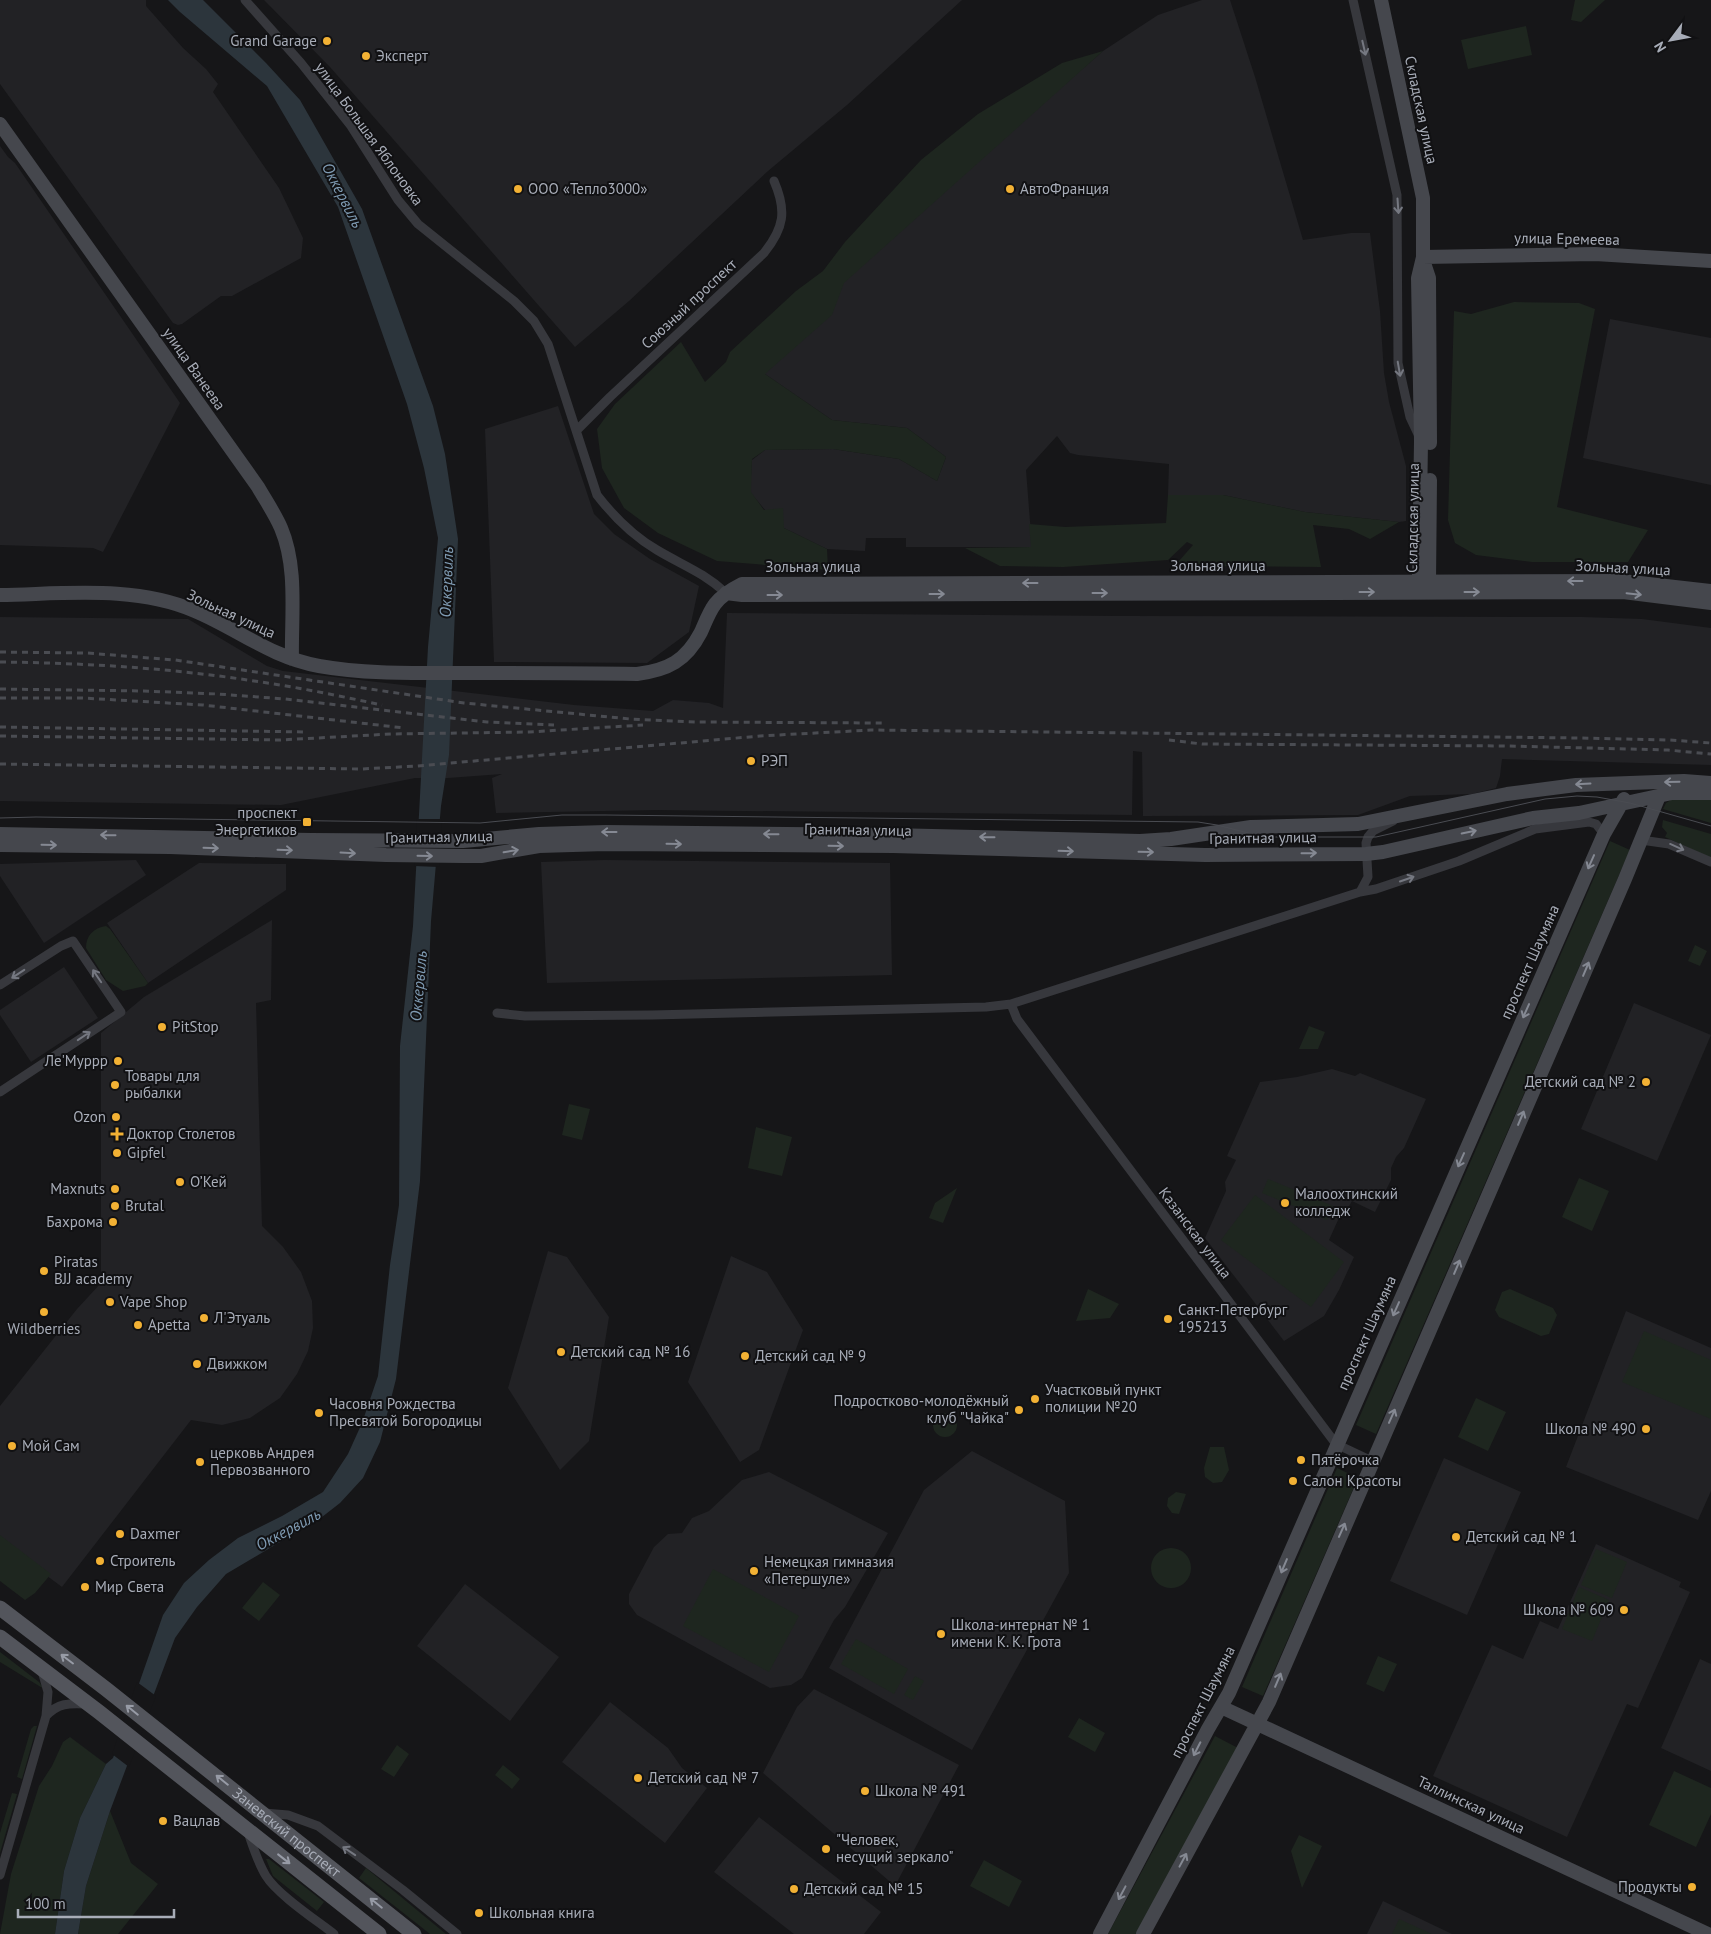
<svg xmlns="http://www.w3.org/2000/svg" width="1711" height="1934" viewBox="0 0 1711 1934" font-family="'PT Sans',sans-serif">
<style>
.built{fill:#222225}
.green{fill:#1e261f}
.water{fill:#2c353c}
.pier{fill:#161618}
.lines{fill:none;stroke-linecap:round;stroke-linejoin:round}
.street{stroke:#37383d;stroke-width:9}
.secondary{stroke:#45474d;stroke-width:14}
.primary{stroke:#53555c;stroke-width:15}
.tram{stroke:#4a4c52;stroke-width:1}
.rail{stroke:#4a4c52;stroke-width:3;stroke-dasharray:6 5;stroke-linecap:butt}
.oneway{stroke:#757881}
.oneway2{stroke:#858993}
.oneway3{stroke:#979ba6}
.poi-dot{fill:#f2b134;stroke:#111113;stroke-width:2}
.labels{text-anchor:middle;stroke-width:4;stroke-linejoin:round;paint-order:stroke}
.poi-label{font-size:15px;fill:#a8adb8;stroke:#111113;text-anchor:start}
.street-label{font-size:15px;fill:#a8adb8;stroke:#111113}
.water-label{font-size:16px;font-style:italic;fill:#7f9bb3;stroke:#111113}
</style>
<rect width="100%" height="100%" fill="#161618"/>
<path class="built" d="M0,0H146V6L183,48L206,69L218,84L213,92L279,188L303,238L301,258L232,296H221L182,324L178,325L173,323L0,84Z
M264,0H962L847,105L768,171L629,301L575,347L330,67Z
M1202,0H1230L1255,77L1303,240L1351,233H1370L1380,311L1384,373L1389,402L1406,466V521L1399,522L1305,512L1223,495H1168L1169,464L1078,455L1070,453L1057,436L1026,470L1032,547H906V538H866L865,551L827,549L784,528L765,510L750,492L752,460L765,450L833,449L899,459L937,481L946,457L907,428L832,420L765,374L752,356L1103,51L1158,15Z
M0,146L8,157L15,163L180,403L103,552L93,548L0,545Z
M1610,319L1711,338V485L1583,458Z
M558,406L594,514L614,534L650,559L699,586L689,632L647,663L494,662L485,429Z
M727,613L1118,616L1582,617L1642,619L1711,628V765L1502,759L1500,776L1496,788L1472,794L1410,796L1358,815L1143,816L1142,752L1133,751L1132,815L657,810L496,813L492,778L502,774L448,778H415L281,805L0,801V617L188,619L267,666L283,671L574,705L653,711L673,700L709,703L723,708Z
M136,860L146,875L44,943L0,876V864Z
M605,860L890,863L892,975L547,983L541,862Z
M199,863L286,864V890L148,983L107,923Z
M272,920L271,1000L256,1003L262,1226L283,1247L301,1272L312,1301L313,1328L308,1351L297,1374L280,1398L250,1418L222,1425L191,1420L62,1587L0,1541V1406L77,1309L101,1283V1033L144,997Z
M64,967L98,1018L31,1062L0,1015V1010Z
M1634,1003L1711,1035L1657,1161L1581,1129Z
M1332,1069L1355,1076L1360,1073L1426,1099L1404,1148L1396,1157L1391,1168V1180L1375,1212L1352,1201L1349,1206L1343,1209L1329,1240L1354,1257L1339,1290L1324,1316L1284,1341L1205,1238L1226,1191L1225,1182L1236,1160L1227,1156L1260,1082L1297,1077Z
M548,1251L567,1257L609,1317L589,1441L560,1470L508,1388Z
M731,1256L767,1272L803,1330L759,1450L740,1462L688,1382Z
M1626,1311L1711,1348V1491L1698,1520L1566,1467Z
M972,1451L1065,1501L1069,1573L972,1750L829,1668L924,1490Z
M1444,1458L1521,1492L1467,1615L1390,1581Z
M769,1472L888,1533L845,1607L834,1620L802,1678L791,1685L770,1688L637,1615L629,1604V1594L654,1547L668,1534L682,1533L692,1518L709,1511L742,1480Z
M1596,1544L1681,1582L1679,1587L1690,1592L1638,1708L1627,1704L1567,1837L1433,1776L1492,1645L1523,1659L1540,1621L1558,1629Z
M465,1584L559,1657L510,1721L417,1646Z
M1700,1659L1711,1664V1771L1661,1748Z
M814,1689L959,1765L895,1886L763,1773L797,1707Z
M610,1702L668,1748L682,1768L707,1788L665,1843L562,1762Z
M759,1817L881,1912L864,1934H794L714,1872Z
M1383,1901L1452,1934H1367Z"/>
<path class="green" d="M1575,0H1605L1581,22L1571,20Z
M1526,26L1532,55L1468,69L1461,40Z
M1103,51L844,283L832,315L765,374L832,420L907,428L946,457L937,481L899,459L833,449L765,450L752,459L751,492L764,510L783,508L784,528L827,549L828,570L717,561L658,533L624,508L602,468L597,429L615,404L681,342L705,382L726,362L730,352L796,291L823,271L845,242L921,160L978,114L1062,63Z
M1514,302L1579,303L1595,309L1557,507L1648,530L1628,562H1532L1476,555L1455,543L1448,520L1454,311L1471,314Z
M1168,495H1223L1305,512L1399,522L1370,539L1349,529L1313,525L1321,567L1232,566L1172,569L1193,545L1187,542L1168,560L1063,567L1000,566L965,548L1031,547L1029,524L1065,527L1166,523Z
M1674,798L1711,800V823L1663,809L1666,803Z
M1663,820L1711,834V858L1665,837L1667,833L1662,827Z
M1610,841L1630,850L1376,1434L1356,1425Z
M106,926L110,929L148,983L145,986L123,991L106,980L86,948C86,936 93,928 106,926Z
M1695,945L1707,951L1700,966L1688,961Z
M1309,1026L1325,1032L1318,1049H1299Z
M569,1104L590,1109L582,1140L562,1135Z
M756,1127L792,1137L782,1176L748,1168Z
M1579,1178L1609,1191L1592,1231L1562,1217Z
M1268,1179L1333,1206L1327,1220L1262,1193Z
M957,1188L943,1223L929,1218L935,1203Z
M1255,1195L1344,1262L1311,1307L1221,1240Z
M1088,1289L1119,1304L1110,1318L1076,1321Z
M1510,1289L1553,1308L1557,1315L1549,1334L1541,1336L1499,1317L1495,1310L1502,1292Z
M1644,1331L1711,1360V1419L1622,1382Z
M1476,1398L1506,1412L1488,1451L1458,1437Z
M933 1425a12 12 0 1 1 24 0a12 12 0 1 1-24 0Z
M1210,1447H1224L1229,1470L1222,1482L1213,1483L1205,1477L1204,1468Z
M1337,1468L1358,1478L1263,1696L1242,1687Z
M1176,1492L1186,1494L1179,1514L1172,1513L1167,1506L1168,1498Z
M0,1535L51,1574L35,1593L25,1600L0,1581Z
M1151 1568a20 20 0 1 1 40 0a20 20 0 1 1-40 0Z
M1596,1549L1627,1562L1612,1598L1581,1585Z
M713,1569L799,1616L769,1672L683,1626Z
M263,1582L280,1595L259,1621L242,1608Z
M1579,1587L1609,1600L1592,1641L1562,1629Z
M856,1639L908,1669L894,1694L841,1664Z
M0,1652L39,1682L44,1689L0,1662Z
M1378,1656L1397,1664L1384,1692L1366,1684Z
M915,1676L924,1681L913,1700L904,1695Z
M1079,1718L1105,1733L1095,1752L1068,1737Z
M34,1726H37L22,1779L17,1777L31,1729Z
M1215,1736L1238,1748L1137,1934H1108Z
M70,1737L106,1764L80,1818L64,1871L55,1934H0L11,1874L39,1786L52,1766L63,1742Z
M397,1745L409,1754L394,1777L381,1769Z
M503,1765L520,1779L512,1789L495,1775Z
M1674,1771L1711,1788V1814L1696,1847L1649,1825Z
M12,1793L17,1794L0,1853V1833Z
M110,1811L131,1863L158,1884L118,1934H78L86,1886Z
M1299,1835L1322,1846L1302,1888L1291,1851Z
M266,1859H269L324,1902L317,1911L273,1876Z
M984,1860L1022,1881L1009,1907L970,1886Z
M366,1868L446,1934H430L359,1878Z
M1399,1919L1432,1934H1392Z"/>
<path class="water" d="M168,0H203L266,63L300,100L362,209L433,406L445,454L458,539L449,755L441,806L431,921L420,1181L396,1379L380,1442L363,1478L340,1503L322,1517L226,1574L197,1607L175,1638L110,1811L86,1886L78,1934H55L64,1871L80,1818L106,1764L113,1758L163,1615L184,1583L209,1560L238,1538L282,1516L323,1492L348,1454L362,1423L378,1376L390,1265L399,1205L400,1046L413,926L428,647L438,538L424,468L407,404L338,207L267,86L180,12Z"/>
<path class="pier" d="M417,819H442L439,867L414,866Z
M137,1682L156,1696L129,1767L112,1754Z"/>
<g class="lines">
<path class="street" d="M245,0L301,63L351,126L398,200L418,224L514,301L534,321L548,344L597,495C614,517 633,536 657,550C682,565 703,572 726,593
M1353,0L1397,195L1398,363L1410,417L1418,434
M577,430L610,397L764,253C784,228 787,211 774,181
M1641,840L1669,844L1711,862
M1360,892L1368,877L1366,843L1368,837L1373,831L1393,821
M0,985L61,946L73,941L121,1012L0,1092
M1011,1004L1017,1019L1336,1444L1372,1461
M497,1013L525,1016L652,1015L986,1007L1011,1004L1360,892L1376,889L1459,861L1535,829L1589,822L1596,824L1604,834
M46,1716C58,1703 69,1703 86,1704
M264,1813L288,1815L318,1826L403,1890L457,1934
M248,1832C253,1847 258,1863 266,1876C277,1894 316,1920 334,1934
M0,1875L46,1716L48,1692L42,1671"/>
<path class="secondary" d="M1381,0L1423,198V257L1418,278L1421,441L1419,581L1422,589
M0,124L258,487C266,501 275,514 281,528C298,568 291,617 292,659
M1423,257L1595,254L1711,261
M1423,260L1429,278L1430,443
M1425,589L1429,582L1430,480
M726,593L742,595L1623,592L1711,603
M0,595C64,594 135,585 195,611C238,629 270,657 319,666C364,674 413,673 459,673C518,673 577,673 637,674C668,670 686,661 701,632C705,623 709,612 715,604C722,595 732,589 742,584L1622,581L1711,591
M0,834L311,840L463,841L539,834L606,832L890,835L1140,841L1171,839L1251,827L1358,824L1507,794L1576,785L1684,781L1711,783
M0,845L170,847L386,855L463,856H481L539,846L606,844L893,846L1205,855L1366,854L1383,852L1533,818L1579,813L1672,793H1711
M1221,1707L1708,1934
M1100,1934L1208,1729L1229,1693L1604,834L1624,799
M1143,1934L1269,1702L1625,879L1659,796"/>
<g class="primary">
<path id="s1" d="M0,1608L106,1689L414,1934"/>
<path d="M0,1637L99,1712L379,1934"/>
</g>
<path class="tram" d="M0,818L36,817L480,823L562,815H606L1198,822L1217,825L1264,837H1376L1545,799L1577,796L1597,797L1630,803L1711,826"/>
<path class="rail" d="M0,652L87,653L175,660L464,703L630,719L695,722L882,723
M0,662C85,663 170,668 254,681C297,687 340,696 382,705
M0,689L144,691L218,694L285,699L487,722L554,725
M0,698H82L203,705L404,728
M0,727L305,732
M0,736L280,740L391,734L529,732L643,725
M1169,740L1202,744L1508,746L1668,750L1711,754
M0,764L361,769L417,766L760,736L871,730L1581,738L1670,740L1711,743"/>
</g>
<defs><path id="oneway-shaft" d="M-6 0H5M1.5-3L5.5 0L1.5 3" fill="none" stroke-width="1.6" stroke-linecap="round" stroke-linejoin="round" transform="scale(1.25)"/></defs>
<g class="oneway">
<use href="#oneway-shaft" transform="translate(1364 48) rotate(77)"/>
<use href="#oneway-shaft" transform="translate(1398 206) rotate(86)"/>
<use href="#oneway-shaft" transform="translate(1399 369) rotate(80)"/>
<use href="#oneway-shaft" transform="translate(1677 847) rotate(24)"/>
<use href="#oneway-shaft" transform="translate(1407 879) rotate(-19)"/>
<use href="#oneway-shaft" transform="translate(18 974) rotate(147)"/>
<use href="#oneway-shaft" transform="translate(97 976) rotate(-124)"/>
<use href="#oneway-shaft" transform="translate(84 1036) rotate(-34)"/>
<use href="#oneway-shaft" transform="translate(349 1851) rotate(-146)"/>
</g>
<g class="oneway2">
<use href="#oneway-shaft" transform="translate(1575 581) rotate(180)"/>
<use href="#oneway-shaft" transform="translate(1030 583) rotate(180)"/>
<use href="#oneway-shaft" transform="translate(1367 592)"/>
<use href="#oneway-shaft" transform="translate(1472 592)"/>
<use href="#oneway-shaft" transform="translate(1100 593)"/>
<use href="#oneway-shaft" transform="translate(937 594)"/>
<use href="#oneway-shaft" transform="translate(1634 594) rotate(6)"/>
<use href="#oneway-shaft" transform="translate(775 595)"/>
<use href="#oneway-shaft" transform="translate(1672 782) rotate(179)"/>
<use href="#oneway-shaft" transform="translate(1583 784) rotate(177)"/>
<use href="#oneway-shaft" transform="translate(609 832) rotate(180)"/>
<use href="#oneway-shaft" transform="translate(1469 832) rotate(-12)"/>
<use href="#oneway-shaft" transform="translate(771 834) rotate(-179)"/>
<use href="#oneway-shaft" transform="translate(108 835) rotate(-179)"/>
<use href="#oneway-shaft" transform="translate(987 837) rotate(-179)"/>
<use href="#oneway-shaft" transform="translate(674 844) rotate(1)"/>
<use href="#oneway-shaft" transform="translate(49 845) rotate(1)"/>
<use href="#oneway-shaft" transform="translate(836 846) rotate(1)"/>
<use href="#oneway-shaft" transform="translate(211 848) rotate(2)"/>
<use href="#oneway-shaft" transform="translate(285 850) rotate(2)"/>
<use href="#oneway-shaft" transform="translate(511 851) rotate(-10)"/>
<use href="#oneway-shaft" transform="translate(1066 851) rotate(2)"/>
<use href="#oneway-shaft" transform="translate(1146 852) rotate(1)"/>
<use href="#oneway-shaft" transform="translate(348 853) rotate(3)"/>
<use href="#oneway-shaft" transform="translate(1309 853) rotate(-1)"/>
<use href="#oneway-shaft" transform="translate(425 856) rotate(1)"/>
<use href="#oneway-shaft" transform="translate(1591 862) rotate(114)"/>
<use href="#oneway-shaft" transform="translate(1586 969) rotate(-67)"/>
<use href="#oneway-shaft" transform="translate(1526 1011) rotate(114)"/>
<use href="#oneway-shaft" transform="translate(1521 1118) rotate(-67)"/>
<use href="#oneway-shaft" transform="translate(1461 1160) rotate(114)"/>
<use href="#oneway-shaft" transform="translate(1457 1267) rotate(-67)"/>
<use href="#oneway-shaft" transform="translate(1396 1309) rotate(114)"/>
<use href="#oneway-shaft" transform="translate(1392 1416) rotate(-66)"/>
<use href="#oneway-shaft" transform="translate(1342 1530) rotate(-66)"/>
<use href="#oneway-shaft" transform="translate(1284 1566) rotate(113)"/>
<use href="#oneway-shaft" transform="translate(1278 1680) rotate(-67)"/>
<use href="#oneway-shaft" transform="translate(1197 1749) rotate(117)"/>
<use href="#oneway-shaft" transform="translate(1183 1860) rotate(-62)"/>
<use href="#oneway-shaft" transform="translate(1122 1893) rotate(118)"/>
</g>
<g class="oneway3">
<use href="#oneway-shaft" transform="translate(67 1659) rotate(-143)"/>
<use href="#oneway-shaft" transform="translate(132 1710) rotate(-141)"/>
<use href="#oneway-shaft" transform="translate(222 1780) rotate(-141)"/>
<use href="#oneway-shaft" transform="translate(284 1859) rotate(38)"/>
<use href="#oneway-shaft" transform="translate(376 1903) rotate(-141)"/>
</g>
<g class="poi-dot">
<circle cx="327" cy="41" r="5"/>
<circle cx="366" cy="56" r="5"/>
<circle cx="518" cy="189" r="5"/>
<circle cx="1010" cy="189" r="5"/>
<circle cx="751" cy="761" r="5"/>
<rect x="302" y="817" width="10" height="10" rx="2.5"/>
<circle cx="162" cy="1027" r="5"/>
<circle cx="118" cy="1061" r="5"/>
<circle cx="1646" cy="1082" r="5"/>
<circle cx="115" cy="1085" r="5"/>
<circle cx="116" cy="1117" r="5"/>
<path d="M114.5 1126.5h5v5h5v5h-5v5h-5v-5h-5v-5h5z"/>
<circle cx="117" cy="1153" r="5"/>
<circle cx="180" cy="1182" r="5"/>
<circle cx="115" cy="1189" r="5"/>
<circle cx="1285" cy="1203" r="5"/>
<circle cx="115" cy="1206" r="5"/>
<circle cx="113" cy="1222" r="5"/>
<circle cx="44" cy="1271" r="5"/>
<circle cx="110" cy="1302" r="5"/>
<circle cx="44" cy="1312" r="5"/>
<circle cx="204" cy="1318" r="5"/>
<circle cx="1168" cy="1319" r="5"/>
<circle cx="138" cy="1325" r="5"/>
<circle cx="561" cy="1352" r="5"/>
<circle cx="745" cy="1356" r="5"/>
<circle cx="197" cy="1364" r="5"/>
<circle cx="1035" cy="1399" r="5"/>
<circle cx="1019" cy="1410" r="5"/>
<circle cx="319" cy="1413" r="5"/>
<circle cx="1646" cy="1429" r="5"/>
<circle cx="12" cy="1446" r="5"/>
<circle cx="1301" cy="1460" r="5"/>
<circle cx="200" cy="1462" r="5"/>
<circle cx="1293" cy="1481" r="5"/>
<circle cx="120" cy="1534" r="5"/>
<circle cx="1456" cy="1537" r="5"/>
<circle cx="100" cy="1561" r="5"/>
<circle cx="754" cy="1571" r="5"/>
<circle cx="85" cy="1587" r="5"/>
<circle cx="1624" cy="1610" r="5"/>
<circle cx="941" cy="1634" r="5"/>
<circle cx="638" cy="1778" r="5"/>
<circle cx="865" cy="1791" r="5"/>
<circle cx="163" cy="1821" r="5"/>
<circle cx="826" cy="1849" r="5"/>
<circle cx="1692" cy="1887" r="5"/>
<circle cx="794" cy="1889" r="5"/>
<circle cx="479" cy="1913" r="5"/>
</g>
<g class="labels">
<g class="poi-label">
<text x="317" y="46" text-anchor="end">Grand Garage</text>
<text x="376" y="61">Эксперт</text>
<text x="528" y="194">ООО «Тепло3000»</text>
<text x="1020" y="194">АвтоФранция</text>
<text x="761" y="766">РЭП</text>
<text x="297" y="818" text-anchor="end">проспект<tspan x="297" dy="17">Энергетиков</tspan></text>
<text x="172" y="1032">PitStop</text>
<text x="108" y="1066" text-anchor="end">Ле'Муррр</text>
<text x="125" y="1081">Товары для<tspan x="125" dy="17">рыбалки</tspan></text>
<text x="1636" y="1087" text-anchor="end">Детский сад № 2</text>
<text x="106" y="1122" text-anchor="end">Ozon</text>
<text x="127" y="1139">Доктор Столетов</text>
<text x="127" y="1158">Gipfel</text>
<text x="190" y="1187">О’Кей</text>
<text x="105" y="1194" text-anchor="end">Maxnuts</text>
<text x="1295" y="1199">Малоохтинский<tspan x="1295" dy="17">колледж</tspan></text>
<text x="125" y="1211">Brutal</text>
<text x="103" y="1227" text-anchor="end">Бахрома</text>
<text x="54" y="1267">Piratas<tspan x="54" dy="17">BJJ academy</tspan></text>
<text x="120" y="1307">Vape Shop</text>
<text x="1178" y="1315">Санкт-Петербург<tspan x="1178" dy="17">195213</tspan></text>
<text x="214" y="1323">Л'Этуаль</text>
<text x="148" y="1330">Apetta</text>
<text x="44" y="1334" text-anchor="middle">Wildberries</text>
<text x="571" y="1357">Детский сад № 16</text>
<text x="755" y="1361">Детский сад № 9</text>
<text x="207" y="1369">Движком</text>
<text x="1045" y="1395">Участковый пункт<tspan x="1045" dy="17">полиции №20</tspan></text>
<text x="1009" y="1406" text-anchor="end">Подростково-молодёжный<tspan x="1009" dy="17">клуб "Чайка"</tspan></text>
<text x="329" y="1409">Часовня Рождества<tspan x="329" dy="17">Пресвятой Богородицы</tspan></text>
<text x="1636" y="1434" text-anchor="end">Школа № 490</text>
<text x="22" y="1451">Мой Сам</text>
<text x="210" y="1458">церковь Андрея<tspan x="210" dy="17">Первозванного</tspan></text>
<text x="1311" y="1465">Пятёрочка</text>
<text x="1303" y="1486">Салон Красоты</text>
<text x="130" y="1539">Daxmer</text>
<text x="1466" y="1542">Детский сад № 1</text>
<text x="110" y="1566">Строитель</text>
<text x="764" y="1567">Немецкая гимназия<tspan x="764" dy="17">«Петершуле»</tspan></text>
<text x="95" y="1592">Мир Света</text>
<text x="1614" y="1615" text-anchor="end">Школа № 609</text>
<text x="951" y="1630">Школа-интернат № 1<tspan x="951" dy="17">имени К. К. Грота</tspan></text>
<text x="648" y="1783">Детский сад № 7</text>
<text x="875" y="1796">Школа № 491</text>
<text x="173" y="1826">Вацлав</text>
<text x="836" y="1845">"Человек,<tspan x="836" dy="17">несущий зеркало"</tspan></text>
<text x="1682" y="1892" text-anchor="end">Продукты</text>
<text x="804" y="1894">Детский сад № 15</text>
<text x="489" y="1918">Школьная книга</text>
</g>
<g class="street-label">
<text transform="translate(1421 110) rotate(78)" y="5">Складская улица</text>
<text transform="translate(369 134) rotate(54)" y="5">улица Большая Яблоновка</text>
<text transform="translate(1567 239) rotate(1)" y="5">улица Еремеева</text>
<text transform="translate(689 304) rotate(-43)" y="5">Союзный проспект</text>
<text transform="translate(194 369) rotate(55)" y="5">улица Ванеева</text>
<text transform="translate(1413 518) rotate(-89)" y="5">Складская улица</text>
<text x="1218" y="571">Зольная улица</text>
<text x="813" y="572">Зольная улица</text>
<text transform="translate(1623 568) rotate(3)" y="5">Зольная улица</text>
<text transform="translate(231 614) rotate(25)" y="5">Зольная улица</text>
<text transform="translate(858 830) rotate(1)" y="5">Гранитная улица</text>
<text transform="translate(439 837) rotate(-1)" y="5">Гранитная улица</text>
<text transform="translate(1263 838) rotate(-1)" y="5">Гранитная улица</text>
<text transform="translate(1530 962) rotate(-66)" y="5">проспект Шаумяна</text>
<text transform="translate(1195 1233) rotate(53)" y="5">Казанская улица</text>
<text transform="translate(1367 1333) rotate(-66)" y="5">проспект Шаумяна</text>
<text transform="translate(1203 1702) rotate(-63)" y="5">проспект Шаумяна</text>
<text transform="translate(1471 1805) rotate(25)" y="5">Таллинская улица</text>
<text dy="5" stroke="none"><textPath href="#s1" startOffset="364">Заневский проспект</textPath></text>
</g>
<g class="water-label">
<text transform="translate(343 195) rotate(63)" y="6">Оккервиль</text>
<text transform="translate(446 582) rotate(-88)" y="6">Оккервиль</text>
<text transform="translate(418 986) rotate(-85)" y="6">Оккервиль</text>
<text transform="translate(288 1529) rotate(-28)" y="6">Оккервиль</text>
</g>
</g>
<g transform="translate(1671 40) rotate(238)" stroke="#111113" stroke-width="4" paint-order="stroke">
<path d="M0-4L9 19L0 12L-9 19Z" fill="#a8adb8"/>
<text y="-8" font-size="14" font-weight="bold" text-anchor="middle" fill="#a8adb8">N</text>
</g>
<path d="M18 1909v8h156v-8" fill="none" stroke="#a8adb8" stroke-width="2.5"/>
<text x="25" y="1909" font-size="15" fill="#a8adb8" stroke="#111113" stroke-width="4" paint-order="stroke">100 m</text>
</svg>
